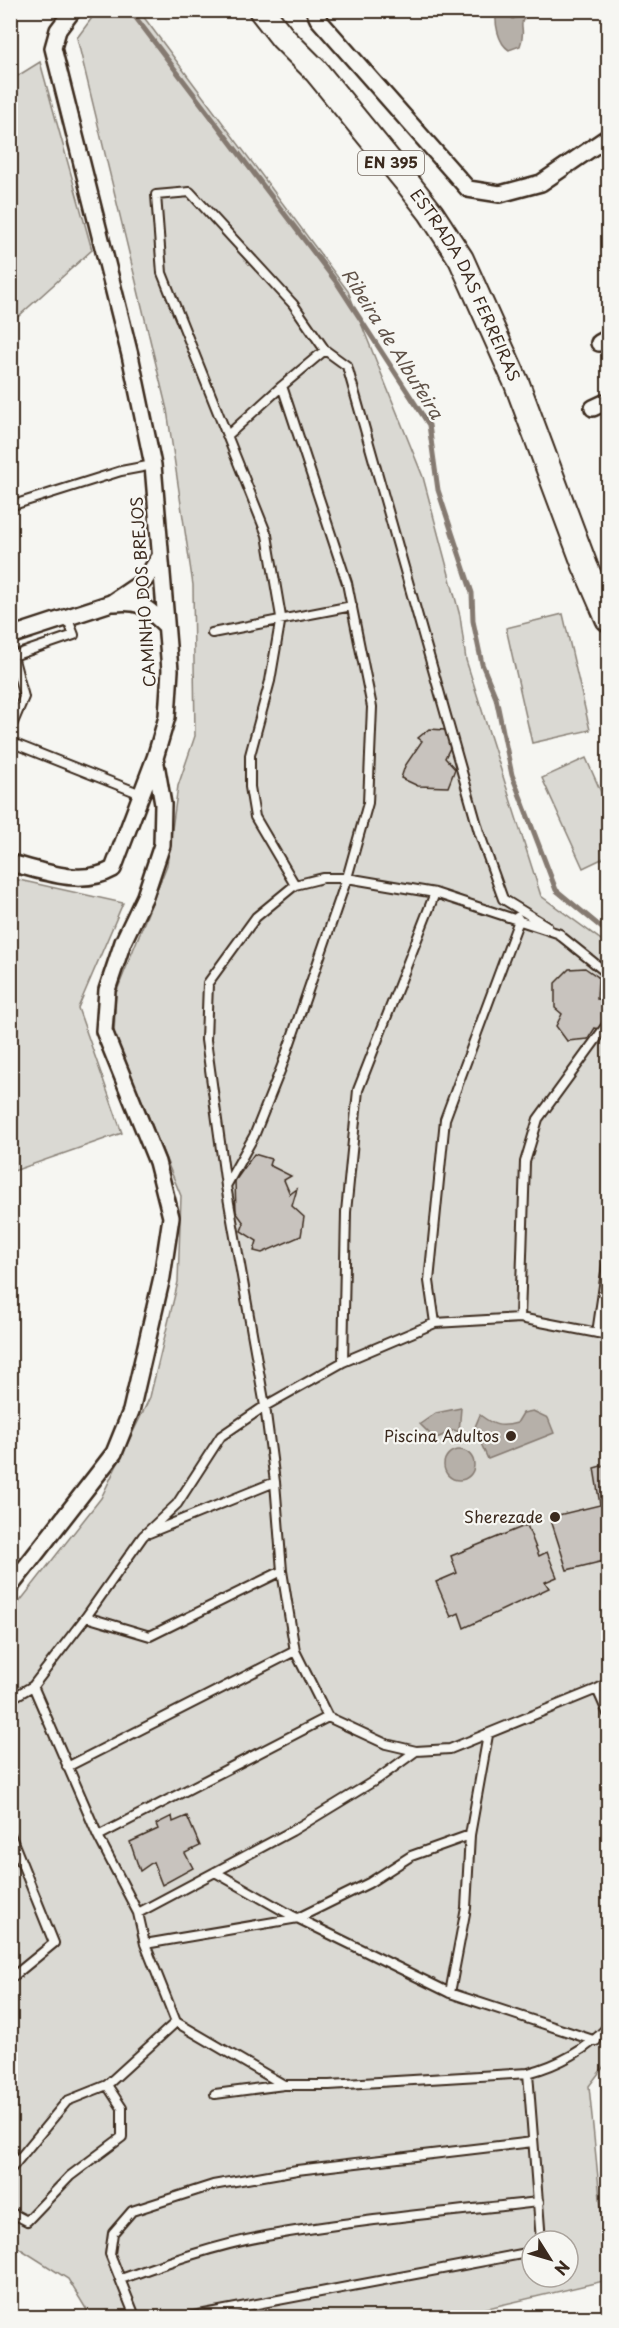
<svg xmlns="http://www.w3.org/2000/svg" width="619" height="2328" viewBox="0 0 619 2328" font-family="'Playpen Sans',sans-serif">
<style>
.green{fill:#dad9d3;stroke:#8a8278;stroke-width:1.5;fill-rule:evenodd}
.water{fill:#b6b0a9;stroke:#857a71;stroke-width:1.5}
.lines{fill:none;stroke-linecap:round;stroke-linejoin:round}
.stream{stroke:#857a71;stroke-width:5}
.building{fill:#c8c3be;stroke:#3b2a1e;stroke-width:1.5}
.lane-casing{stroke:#3b2a1e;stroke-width:12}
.street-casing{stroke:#3b2a1e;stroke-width:20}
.primary-casing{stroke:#3b2a1e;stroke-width:28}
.lane{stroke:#f6f6f2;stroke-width:8}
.street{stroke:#f6f6f2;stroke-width:15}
.primary{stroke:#f6f6f2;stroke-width:24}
.poi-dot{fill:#3b2a1e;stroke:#f6f6f2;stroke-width:2}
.labels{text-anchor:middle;stroke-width:4.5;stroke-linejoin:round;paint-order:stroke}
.shield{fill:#f6f6f2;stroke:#73675e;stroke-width:1.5}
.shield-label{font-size:15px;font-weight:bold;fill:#3b2a1e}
.street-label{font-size:16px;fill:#3b2a1e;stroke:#f6f6f2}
.poi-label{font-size:16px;fill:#3b2a1e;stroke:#f6f6f2;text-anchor:end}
.water-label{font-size:18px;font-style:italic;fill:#605248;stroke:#f6f6f2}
</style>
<rect width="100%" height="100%" fill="#f6f6f2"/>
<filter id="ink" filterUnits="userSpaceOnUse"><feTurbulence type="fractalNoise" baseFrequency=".0167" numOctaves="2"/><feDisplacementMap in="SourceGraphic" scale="12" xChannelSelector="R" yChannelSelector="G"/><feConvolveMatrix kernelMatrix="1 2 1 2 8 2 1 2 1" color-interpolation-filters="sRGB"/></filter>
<g filter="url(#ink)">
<path class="green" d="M97,11L140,12L348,291L423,477L460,616L466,660L541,896L608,945V2061L589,2086L608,2280L449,2317H91L68,2279L11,2243L10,1614L101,1498L150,1397L178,1282L181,1196L114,1033L116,993L167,865L178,786L195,736L193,585L167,410L77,38ZM532,2241H568V2277H532Z
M40,62L92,250L11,323V80Z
M563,614L590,730L532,743L506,628Z
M586,758L608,808V856L583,868L542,778Z
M10,878L123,903L78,1008L122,1133L11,1172Z"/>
<path class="water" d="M497,11H510L508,15L513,19L518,17L517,11H540C509,22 529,23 520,46L509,50C498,43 494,22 497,11Z
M461,1408L459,1432L454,1430L435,1439L420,1424L436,1413Z
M533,1411L548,1418L554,1433L488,1459L478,1437L472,1434L480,1415C493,1425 500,1428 517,1423L523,1413Z
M444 1465a15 15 0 1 1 30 0a15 15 0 1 1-30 0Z"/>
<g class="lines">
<path class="stream" d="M130,10L337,283L429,425L438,490L472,593L473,621L482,664L496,698L512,775L556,890L608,933"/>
</g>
<path class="building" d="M429,729L445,730L453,742L445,758L455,769L448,787L418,786L401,778L405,766L422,741L418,738Z
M585,968L598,977L597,999L608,1000V1029L605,1031L595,1028L588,1039L567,1041L556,1026L562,1014L555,1008V983L569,969Z
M254,1154L271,1159L269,1165L291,1176L284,1180L290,1194L297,1189L292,1206L304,1217L301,1236L262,1253L254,1251L257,1241L241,1231L244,1223L236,1212L235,1181Z
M608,1464V1560L567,1570L550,1517L600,1505L594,1468Z
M527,1525L539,1556L547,1552L557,1577L545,1582L549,1588L464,1628L459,1613L451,1617L436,1582L457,1573L451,1556Z
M172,1816L173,1822L187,1816L200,1846L185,1853L193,1868L162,1885L153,1862L140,1871L130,1842L158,1829L156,1824Z"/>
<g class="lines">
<defs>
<path id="lane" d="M228,435L282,386
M10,506L121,471L153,465
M212,633L352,606
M10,730L24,697L13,656L74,635L67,617
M10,742L141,794
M295,885L255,817L250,787V755L270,681L281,617L267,535L162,273L156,195L190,192L293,304L325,350L347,366L479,832L503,899L547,926
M557,933L608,974
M560,934L435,893L347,878H323L295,885L256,917L208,983L206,1040L226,1186L265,1406L275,1482L282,1571L295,1651L328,1717L98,1836L33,1686L86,1617L143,1536L177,1504L221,1436L265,1406L343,1362L435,1323L520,1318L608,1335
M226,1186L254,1136L282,1066L347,878L368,803L372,707L347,583L282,386L325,350
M520,1318L525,1162L538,1119L608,1023
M435,1323L429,1281L445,1119L519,920L517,917
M597,1333L608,1258
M343,1362L346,1212L358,1090L435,893
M149,1533L275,1482
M86,1617L150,1636L282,1571
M597,1689L608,1683
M10,1699L33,1686
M328,1717L386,1744L416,1751
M67,1767L295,1651
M10,1834L54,1943L10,1979
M98,1836L138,1913L145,1944L176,2022L284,2085H329L528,2073C558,2065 589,2049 608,2026
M215,1872L291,1915L450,1993L596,2041
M138,1913L292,1831L379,1778L416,1751L450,1749L597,1689L608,1714
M145,1944L298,1918L369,1883L411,1856L470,1835
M450,1993L466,1908L470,1835L488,1735
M528,2073L541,2241
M215,2094L284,2085
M10,2170L67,2101L107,2085L176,2022
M10,2212L27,2221L70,2176L122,2137V2108L107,2085
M121,2279C168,2262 216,2245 266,2236C356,2220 448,2212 539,2202
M138,2318L134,2314L110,2254L113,2233L132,2211L213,2185L297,2170L533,2142
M183,2318L532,2252"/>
<path id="street" d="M314,10L318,19L468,189L500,194L541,183L608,137
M599,343L608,338
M593,408L608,401
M114,603C141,600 146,607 165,625
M10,636L111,603L145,580L159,558
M10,863C44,871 81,887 113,869L155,758L167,717L170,670L153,465L130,355L53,48L58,30L73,10
M10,1587L114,1453L131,1411L162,1277L171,1217L157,1162L104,1031L107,990L123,942L145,896L162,845L163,804L155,758"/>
<g id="primary">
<path id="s1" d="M261,10L283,38L316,71L410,186L431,213L461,259L517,384L585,566L608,619"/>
</g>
</defs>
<use href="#lane" class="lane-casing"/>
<use href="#street" class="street-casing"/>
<use href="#primary" class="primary-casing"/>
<use href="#lane" class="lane"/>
<use href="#street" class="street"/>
<use href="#primary" class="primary"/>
</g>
</g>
<g class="poi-dot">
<circle cx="511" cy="1436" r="6"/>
<circle cx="555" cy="1517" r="6"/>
</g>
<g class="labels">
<rect class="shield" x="358" y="151" width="66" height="24" rx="4.5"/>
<g class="shield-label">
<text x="391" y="168">EN 395</text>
</g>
<g class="street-label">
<text dy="6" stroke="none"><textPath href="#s1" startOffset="345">ESTRADA DAS FERREIRAS</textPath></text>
<text transform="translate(143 592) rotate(-94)" y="6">CAMINHO DOS BREJOS</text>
</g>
<g class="poi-label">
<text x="499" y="1442">Piscina Adultos</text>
<text x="543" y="1523">Sherezade</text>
</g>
<g class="water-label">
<text transform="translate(392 344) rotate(58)" y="6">Ribeira de Albufeira</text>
</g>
</g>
<rect width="619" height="2328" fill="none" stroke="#f6f6f2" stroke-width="36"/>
<rect x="18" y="18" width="583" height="2292" fill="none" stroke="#3b2a1e" stroke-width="2" filter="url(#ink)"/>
<g transform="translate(550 2259) rotate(127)"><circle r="28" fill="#f6f6f2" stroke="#aba49d" stroke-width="1.5"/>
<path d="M0-4.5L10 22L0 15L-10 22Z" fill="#3b2a1e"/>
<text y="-9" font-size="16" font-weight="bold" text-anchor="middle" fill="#3b2a1e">N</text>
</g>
</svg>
